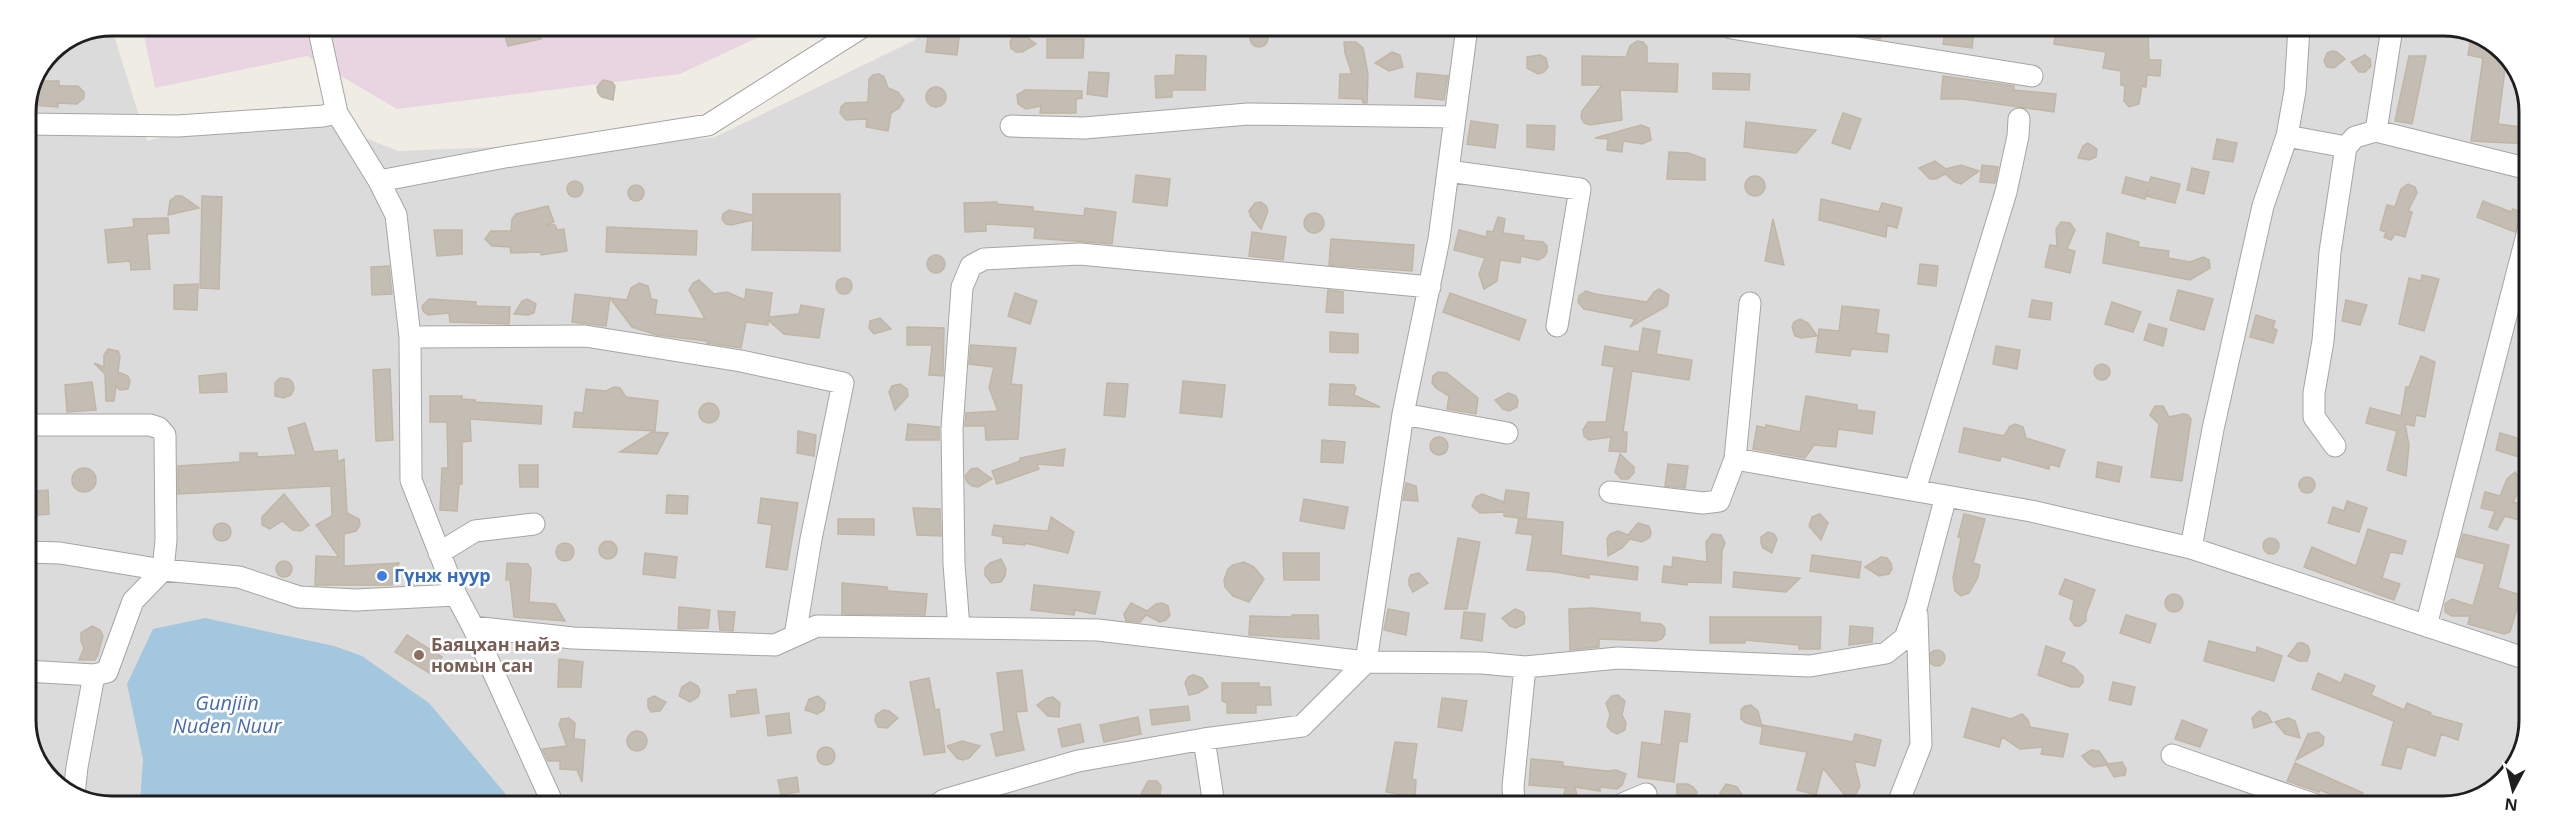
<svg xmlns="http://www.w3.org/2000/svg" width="2555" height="832" viewBox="0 0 2555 832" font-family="'Open Sans',sans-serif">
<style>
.residential{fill:#dcdbdb}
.industrial{fill:#e9d5e2}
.water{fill:#a2c7de}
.building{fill:#c4bdb3;stroke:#c1b6a5;stroke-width:1.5}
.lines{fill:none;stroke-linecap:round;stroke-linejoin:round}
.street-casing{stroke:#a5a5a5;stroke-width:23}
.street{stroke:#fff;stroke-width:21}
.shop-dot{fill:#3f7fe0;stroke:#fff;stroke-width:2}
.education-dot{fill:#8d6e63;stroke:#fff;stroke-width:2}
.labels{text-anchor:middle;stroke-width:5;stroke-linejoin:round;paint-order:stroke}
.shop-label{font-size:18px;font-weight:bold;fill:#366cbe;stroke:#fff;text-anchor:start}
.education-label{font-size:18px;font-weight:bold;fill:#785e54;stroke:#fff;text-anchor:start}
.water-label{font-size:20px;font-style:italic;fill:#476bb0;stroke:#fff}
.rim{fill:none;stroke:#1e1e1e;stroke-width:3}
</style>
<rect width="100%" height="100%" fill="#efede3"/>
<path class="residential" d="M111,26L147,141L285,106L398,151L713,138L915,40L920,27L2466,29L2508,55L2529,106L2526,743L2496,788L2443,806L89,803L47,777L26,726V112L51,51Z"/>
<path class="industrial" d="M142,26H782L680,74L397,109L307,56L155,88Z"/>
<path class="water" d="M205,618L334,646L362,656L429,703L514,804H140L143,759L127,684L153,629Z"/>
<path class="building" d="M530,26H538L541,39L508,46L504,32Z
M929,27L960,29L957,55L926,52Z
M1848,28H1885L1880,39L1848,34Z
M1946,28H1966L1974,31L1972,48L1943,44Z
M2056,28L2104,34L2105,28H2116L2148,34L2149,60H2161L2160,76L2147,75L2146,87L2142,86L2139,104L2129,107L2124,101L2125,86L2121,85V71L2103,68L2106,52L2054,44Z
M1250 38a9 9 0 1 1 18 0a9 9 0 1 1-18 0Z
M1015,34L1024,35L1036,44L1022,52H1016L1011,48L1010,42Z
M2471,37L2481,38L2508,55L2511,62L2506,61L2498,124L2529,128V144L2471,141L2483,58L2468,55Z
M1047,39H1084L1083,58H1047Z
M1637,41L1643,42L1647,47V63L1678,64L1677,92L1620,90L1622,120L1590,125L1584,123L1581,117L1582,111L1602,85H1582V56L1626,57L1630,46Z
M1344,42H1356L1363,48L1368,74L1367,103H1363L1362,99L1339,98L1340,74H1352L1345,53Z
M2332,51L2337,52L2345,59L2334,68L2327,67L2324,61L2327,53Z
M1392,52L1400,55L1403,67L1389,71L1375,63Z
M1176,55L1206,56L1205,90H1172V97L1156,98L1155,76L1175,75Z
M1540,55L1546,58L1548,67L1544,72L1538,74L1527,68V57Z
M2365,55L2370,59L2371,66L2365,72H2359L2351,62Z
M2409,56H2426L2412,124L2395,121Z
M1089,72L1109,73L1107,97L1087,94Z
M1417,73L1448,76L1444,100L1415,97Z
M1713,73L1750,74L1749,90L1713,89Z
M879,74L884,77L888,88L898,92L904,100L899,108L891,113L888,131L866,127L867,119L846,120L840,113L841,107L845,103L868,102L869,79L873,75Z
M1943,76L2014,86V90L2056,94L2054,112L1963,99H1941Z
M603,80L612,82L615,86L613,100L602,97L598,93L597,87Z
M38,81H59V86H78L84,92V98L77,104L58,103V107L33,105V95Z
M926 97a10 10 0 1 1 20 0a10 10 0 1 1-20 0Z
M1025,90L1082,91V98L1076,99V113H1040L1041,106L1026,109L1018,104L1017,95Z
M1843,113L1861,119L1850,149L1832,143Z
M1471,121L1498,125L1495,148L1467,144Z
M1746,122L1816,130L1796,153L1744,147Z
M1527,125L1555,126L1554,150L1527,147Z
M1641,125L1649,128L1651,140L1642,144L1623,141L1622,152L1607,150L1608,139L1595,138Z
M2217,139L2237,143L2233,162L2213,159Z
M2088,143L2097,149L2096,157L2089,160L2078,158L2083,146Z
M1669,152L1688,153L1705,159V180L1667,179Z
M1935,161L1946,169L1961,165L1979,171L1961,184L1955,182L1945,174L1936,179H1930L1919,168Z
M1982,165L1998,167L1995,183L1980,182Z
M2192,168L2209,172L2204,194L2187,190Z
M1136,175L1170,179L1167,206L1133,202Z
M1745 186a10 10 0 1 1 20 0a10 10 0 1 1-20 0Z
M2126,177L2149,183L2151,177L2180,184L2175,203L2146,196L2148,188L2145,199L2122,193Z
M567 189a8 8 0 1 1 16 0a8 8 0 1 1-16 0Z
M2408,184L2415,187L2417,193L2408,211L2412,212L2405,237L2395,234L2391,240L2384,237L2386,232L2380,230L2387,205L2395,207L2401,189Z
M628 193a8 8 0 1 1 16 0a8 8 0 1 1-16 0Z
M753,194H840V251L752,250L753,220L731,225L726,224L722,219L723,214L729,210L753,215Z
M176,196H182L199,208L168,215L170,201Z
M202,196L222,197L219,289L200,288Z
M1821,199L1879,212L1882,203L1902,208L1897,228L1887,225L1886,237L1819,220Z
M2483,201L2511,212L2513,209L2529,215L2520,219L2515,232L2477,217Z
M997,202V204L1033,207V211L1084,216L1085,208L1116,212L1112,244L1034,238L1035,227L986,224V231L965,232L964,203Z
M1261,202L1266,206L1268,211L1261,229L1251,217L1249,211L1255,203Z
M548,206L554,222L546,225H555L557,230L564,229L567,251L541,255V252L511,253L510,247L492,246L485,239L491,231H511L512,219L516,214Z
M1304 223a10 10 0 1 1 20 0a10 10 0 1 1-20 0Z
M1498,217L1505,219L1503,233L1524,236L1523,240L1543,242L1547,246V252L1544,257L1538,260L1521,256L1520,263L1500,260L1497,281L1484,289L1479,274L1485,258L1454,250L1459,230L1486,237L1487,231L1493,232Z
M168,218L169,233L147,234L150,269L131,270L130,261L108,263L105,230L134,227L133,219Z
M1773,219L1784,265L1765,261Z
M2061,222L2070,223L2075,230L2067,249L2075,251L2070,273L2045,267L2050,245L2057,246L2056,229Z
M607,227L697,231L696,255L606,252Z
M434,230H462V254L437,256Z
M1252,232L1286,237L1283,260L1249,256Z
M2107,233L2139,242L2138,247L2169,251L2168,258L2190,262L2203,257L2209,260L2210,268L2190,280L2103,263Z
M1331,239L1414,245L1412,271L1329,265Z
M927 264a9 9 0 1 1 18 0a9 9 0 1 1-18 0Z
M1920,264L1938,266L1936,286L1918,284Z
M389,266L392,294L372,295L371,267Z
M2422,275L2439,279L2424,331L2399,324L2409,278L2421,281Z
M836 286a8 8 0 1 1 16 0a8 8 0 1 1-16 0Z
M699,280L714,294L727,292L745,300L746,289L772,293L769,317L799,314L801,305L824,309L819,338L784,334L768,320V325L746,322L741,348L707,343V341L657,335L632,327L610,298L606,326L572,322L575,294L627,300L631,288L639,283L648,286L651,299L657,300L655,314L705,319L689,290L693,283Z
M198,284L197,310L174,309V285Z
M1659,289L1669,295L1667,306L1630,327L1635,319L1584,309L1578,302L1579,296L1586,291L1595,294L1647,302L1654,292Z
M1328,290L1343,292V313L1326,312Z
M2178,290L2213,299L2204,330L2170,320Z
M1015,293L1037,301L1030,324L1008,316Z
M1450,293L1526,320L1519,340L1443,312Z
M429,299L476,302V306L510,307L509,324L450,322L449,313L428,315L423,311L422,306Z
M527,299L536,304L534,313L528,315L514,314L522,301Z
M2032,300L2052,303L2050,320L2029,317Z
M2346,300L2367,305L2360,325L2342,321Z
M2112,302L2141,312L2133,332L2105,324Z
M1842,306L1879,310L1876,333L1889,335L1887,352L1851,349L1850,356L1816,352L1819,329L1839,331Z
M2256,315L2275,321L2273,328L2277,330L2273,343L2250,337Z
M880,318L891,329L874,334L869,328L870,321Z
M1800,319L1808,323L1817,336L1801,338L1795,336L1792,327L1794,322Z
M2149,324L2167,329L2163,346L2144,340Z
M907,327L944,328L943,376L929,375L932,345H907Z
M1643,328L1660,331L1656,354L1692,360L1689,380L1632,371L1623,432H1627L1626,452L1609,451L1611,437L1589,440L1584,436L1583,430L1588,422H1606L1614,367L1602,365L1605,346L1639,352Z
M1330,332L1358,334V353L1330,352Z
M971,345L1016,348L1011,384L1022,385L1018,439L986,440L985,426H965L966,413L998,411L989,388L994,367L969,364Z
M1996,346L2020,350L2017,369L1993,364Z
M108,349L118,351L120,356L118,372L128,376L130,381L128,389L120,390L116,386L114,401H106L105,374L94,363L104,367V355Z
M2421,356L2435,362L2425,417L2416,415L2414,426L2405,424L2409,445L2406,476L2387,470L2397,431L2366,423L2370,408L2401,416L2406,387H2409Z
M2094 372a8 8 0 1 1 16 0a8 8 0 1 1-16 0Z
M390,369L393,440L376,441L373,370Z
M1438,372L1447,373L1478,398L1476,414L1447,409L1449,396L1436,388L1432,383L1433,376Z
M226,373L227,392L200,393L199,376Z
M280,378L289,379L293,383L294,389L291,395L284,398L275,396V383Z
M1183,381L1225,385L1222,417L1180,413Z
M92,382L96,410L67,412L65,385Z
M1107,383L1128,384L1125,417L1104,415Z
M900,384L907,389L908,396L895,410L889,392L892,386Z
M1330,384L1354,385L1356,388L1354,395L1380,407L1329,405Z
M614,387L620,388L626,397L658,401L655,431L573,427L575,412L583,413L586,389L606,391Z
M1508,393L1516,396L1518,401L1517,407L1509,411L1503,409L1495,400Z
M430,396H462V399L475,400V402L542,406L541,424L470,419L471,441L462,442V484H459L457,511L440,510L442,468H448L447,422H430Z
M1806,396L1857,405V410L1875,412L1872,434L1838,429L1836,447L1814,445L1805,458L1753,449L1757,426L1766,428V425L1800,432Z
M699 413a10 10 0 1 1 20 0a10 10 0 1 1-20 0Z
M2155,406H2163L2169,417L2183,414L2188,415L2191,419L2182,481L2151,477L2159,424L2150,415Z
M305,423L314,452L337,450L338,462L344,459L347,513L359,519L360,525L356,531L344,534V566L399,563L392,585H315L316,556L339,557L316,525L332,516L331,486L178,494V466L240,462V453H257V457L296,455L288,428Z
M908,424L939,427V440H906Z
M2015,424L2023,427L2026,438L2065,450L2059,467L2050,464L2049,469L2001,456L2000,461L1959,452L1964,428L2004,436L2010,426Z
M798,431L816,435L814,456L797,453Z
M652,432L668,433L657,454L620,452Z
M2500,433L2524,440L2519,457L2496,450Z
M1430 446a9 9 0 1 1 18 0a9 9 0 1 1-18 0Z
M1322,440L1345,442L1343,463L1321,462Z
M1065,449L1063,466L1037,464L1039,469L997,484L992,471L1020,461V458Z
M1620,454L1634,467V473L1628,479H1621L1615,472Z
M2098,462L2122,467L2119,482L2096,477Z
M1668,464L1688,466L1685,488L1665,486Z
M519,465H538V487H520Z
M977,468L992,479L978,487L972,486L967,482L965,476L971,469Z
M72 480a12 12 0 1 1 24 0a12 12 0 1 1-24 0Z
M2515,472L2523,483L2513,502L2528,506L2525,522L2505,516L2497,530L2489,527L2495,511L2481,508L2485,492L2500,496L2507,479Z
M2299 485a8 8 0 1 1 16 0a8 8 0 1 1-16 0Z
M1406,483L1416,486L1418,501L1403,500Z
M48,490L49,514L26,516V492Z
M1506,490L1529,493L1526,519L1504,516V512L1480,513L1472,506L1476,497L1482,494L1504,502Z
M284,494L309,525L301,531L293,530L282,521L270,529L262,525V517Z
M667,495L688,496L687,514L666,513Z
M761,498L798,503L787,570L766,567L772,525L758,523Z
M1304,499L1348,507L1344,529L1300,521Z
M2347,501L2367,508L2359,532L2328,523L2333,507L2344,511Z
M913,508L940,509L941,536L917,535Z
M1820,514L1828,523L1821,540L1809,526L1812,517Z
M1964,514L1985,519L1973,563L1980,565L1978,577L1969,593L1961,596L1955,591L1953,578L1961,538L1958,537Z
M1051,517L1074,532L1068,553L1025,543V545L1003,543V537L992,535L994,525L1048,531Z
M1519,518L1563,522L1561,555L1638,567L1637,580L1589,574V578L1556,572L1527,570L1533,535L1516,533Z
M838,519H874V535L838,534Z
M1638,523L1649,526L1651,532L1650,537L1642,542L1630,539L1622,548L1608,556L1607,539L1610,534L1618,531L1628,535Z
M213 532a9 9 0 1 1 18 0a9 9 0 1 1-18 0Z
M2368,529L2406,541L2402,554L2390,552L2382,578L2400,584L2394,600L2304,567L2312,547L2356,566Z
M1768,532L1774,534L1777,539L1772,553L1763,548L1761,543V537Z
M1712,534L1721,535L1725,543L1722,551L1721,583L1687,582V585L1662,582L1664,566L1672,567L1673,557L1707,562L1706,542Z
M2463,534L2509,545L2498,588L2521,595L2510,632L2504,634L2468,624L2470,616H2452L2445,612V604L2452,599L2473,606L2485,564L2457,557Z
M2263 546a8 8 0 1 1 16 0a8 8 0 1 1-16 0Z
M1458,538L1480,542L1467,609H1445Z
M599 550a9 9 0 1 1 18 0a9 9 0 1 1-18 0Z
M556 552a9 9 0 1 1 18 0a9 9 0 1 1-18 0Z
M645,553L677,557L675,578L643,574Z
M1283,553H1319V580H1284Z
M1812,555L1861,562L1859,578L1810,571Z
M1881,557L1887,558L1891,563L1892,569L1889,574L1879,576L1865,567Z
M1001,559L1006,569L1005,576L1001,582L991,583L985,575V568L990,563Z
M276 569a8 8 0 1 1 16 0a8 8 0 1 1-16 0Z
M1244,562L1254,567L1264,579L1249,602L1233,596L1225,587L1224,580L1228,569L1233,565Z
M507,563L528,564L531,569L529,602L555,604L565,621L514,617L510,580H506Z
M1734,572L1800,578L1786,592L1733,587Z
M1419,573L1428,583L1413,592L1409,585V579L1411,575Z
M2065,579L2095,590L2086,614V621L2080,626H2075L2070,619L2074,600L2059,594Z
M842,583L887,587L888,591L927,594L925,615L842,614Z
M1034,585L1100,592L1095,614L1075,610L1074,615L1031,610Z
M2165 603a9 9 0 1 1 18 0a9 9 0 1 1-18 0Z
M1131,603L1147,611L1156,604L1162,603L1168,606L1170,615L1166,620L1160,622L1146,615L1140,622L1126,621L1124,614Z
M679,607L710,610L708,628L678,629Z
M1593,608L1640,613V622L1661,624L1665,628V634L1662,639L1656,641L1599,639V647L1570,650L1569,609Z
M1388,609L1409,613L1406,635L1384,630Z
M1515,609L1523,612L1525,618L1524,624L1516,628L1510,626L1502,618Z
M718,611L735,612L733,631L720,630Z
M1464,612L1485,614L1482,641L1461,638Z
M1292,615H1318L1319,639L1249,635L1250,616L1292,617Z
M2126,615L2156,624L2150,643L2120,633Z
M1710,617H1821L1820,649H1799V645L1745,640V643H1710Z
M92,626L100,630L103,636L98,654L95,660H79L84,648L81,641V633Z
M1850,626L1873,628L1872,642L1849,645Z
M407,635L442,657L431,674L395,652Z
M2209,641L2256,653L2257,647L2282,656L2274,681L2204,661Z
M2298,643H2303L2308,646L2310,652L2307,661H2299L2288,656Z
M2046,646L2065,653L2061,662L2074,667L2083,676V682L2079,687H2071L2038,675Z
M1929 658a8 8 0 1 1 16 0a8 8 0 1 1-16 0Z
M559,659L583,662L581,687H558Z
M1022,670L1027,711L1016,712L1024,750L996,756L991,734L1004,731L997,673Z
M2318,673L2341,683L2345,674L2375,686L2371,695L2404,710L2407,703L2431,713L2430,715L2462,724L2458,740L2441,734L2435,756L2407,746L2401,769L2382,765L2394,721L2312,689Z
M1193,675L1202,678L1208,687L1198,693L1189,695L1185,683L1188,677Z
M929,678L935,710L939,709L945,752L924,755L910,682Z
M690,682L698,686L700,691L698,697L690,702L679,696L682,687Z
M2113,682L2135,687L2131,705L2109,700Z
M1222,683H1259V687H1270L1271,705H1256V713H1227V703L1222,701Z
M756,689L759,713L731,717L729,695L737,694V691Z
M1618,695L1625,701L1622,715L1626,723L1625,730L1617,734L1611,731L1607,726L1610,715L1606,703L1612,696Z
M654,696L666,702L660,711L651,712L648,707V699Z
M818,696L825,702L824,710L817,714L805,710L809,699Z
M1053,697L1060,703L1059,717L1048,716L1037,705L1047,698Z
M1442,698L1467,701L1462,731L1438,727Z
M1751,705L1758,711L1762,727L1746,723L1741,719V710L1745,706Z
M1188,706L1190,720L1152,725L1150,710Z
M1972,708L2011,719L2022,714L2028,720L2030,727L2068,734L2063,757L2041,754L2043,747L2020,749L2002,737L1999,747L1964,737Z
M883,710L889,711L898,718L887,728L878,727L875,721L876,715Z
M1665,711L1690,714L1687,742L1679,741L1674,782L1638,777L1642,742L1661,745Z
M2259,711L2267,714L2272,722L2254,728L2252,718Z
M789,713L791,733L768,736L766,716Z
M1138,717L1141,734L1104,742L1100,725Z
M569,718L575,723L574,739L585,740L582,782L577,770L560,769V761H548L542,749L567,746L559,725L561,719Z
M2288,718L2295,721L2300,738L2285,734L2275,722Z
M2182,720L2207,730L2200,747L2175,739Z
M1080,724L1084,742L1062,747L1058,729Z
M1763,725L1853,742L1855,734L1881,740L1875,766L1854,761L1860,786L1856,794L1850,796L1844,794L1823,768L1816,795L1797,790L1807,752L1760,744Z
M627 741a10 10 0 1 1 20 0a10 10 0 1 1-20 0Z
M2318,732L2324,737L2323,745L2296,760L2308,734Z
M962,741L980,746L969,758L963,760L957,758L947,746Z
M1395,742L1417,744L1412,779L1416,780L1415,797L1386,792Z
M817 756a9 9 0 1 1 18 0a9 9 0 1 1-18 0Z
M2091,750L2099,751L2108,764L2122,762L2126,769L2125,775L2114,777L2107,765L2094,767L2089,764L2082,756Z
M1531,759L1563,762V766L1607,771L1616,770L1626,774L1622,785L1617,789L1600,787V791L1575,787L1579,805H1560L1566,788L1529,785Z
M2295,763L2363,793L2358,806L2320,790L2319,792L2287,781Z
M797,777L799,792L781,795L778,780Z
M1148,781H1157L1161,786L1160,794L1155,798H1149L1141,794Z
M1677,784H1688L1693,787L1697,792L1692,801L1686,803L1680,801L1677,795Z
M1726,784L1737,787L1745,800L1730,803L1724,800L1720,793Z"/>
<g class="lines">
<defs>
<path id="street" d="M318,26L337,113
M1731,28L2032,76
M2392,28L2376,131L2529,169
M26,124L178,126L323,116L337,113L379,181L396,215L410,337L411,480L456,595L473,627L553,804
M1011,126L1084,128L1248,114L1455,117
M2287,136L2346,147L2355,137L2376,131
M1448,171L1580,189L1557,326
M379,181L505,157L708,125L864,26
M410,337L585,336L741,361L843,383L811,539L795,636
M1403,414L1507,433
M26,425H150L159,428L165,435L166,540L163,570L239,577L299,597L356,600L456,595
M2335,446L2314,417V393L2323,341L2330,252L2346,147
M1735,459L1750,303
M1915,490L2006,192L2018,136L2019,119
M1610,492L1703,503L1719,501L1735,459L1946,496
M2191,548L2213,429L2263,206L2287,136L2295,91L2299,28
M26,552L60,553L163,570L133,601L107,672L94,675L77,767L74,794
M439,553L475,531L534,524
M2426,626L2529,227
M473,627L573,638L775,645L817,626L1098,630L1366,662L1482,663L1525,667L1618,658L1810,666L1886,653L1905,638L1917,605L1946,496L2031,511L2191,548L2527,659
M959,628L954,564L952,429L962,287L971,266L984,259L1080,254L1430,287
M26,671L94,675
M1204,739L1214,805
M2172,755L2319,806
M937,805L944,800L1078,761L1204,739L1302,726L1366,662L1403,414L1439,239L1467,27
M1514,805L1513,787L1525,667
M1620,805L1646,794
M1897,806L1921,745L1917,615"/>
</defs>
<use href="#street" class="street-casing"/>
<use href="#street" class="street"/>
</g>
<circle class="shop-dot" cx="382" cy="576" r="6"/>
<circle class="education-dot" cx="419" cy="655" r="6"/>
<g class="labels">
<g class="shop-label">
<text x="394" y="582">Гүнж нуур</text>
</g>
<g class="education-label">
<text x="431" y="651">Баяцхан найз<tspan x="431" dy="21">номын сан</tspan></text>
</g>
<g class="water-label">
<text x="227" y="710">Gunjiin<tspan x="227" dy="23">Nuden Nuur</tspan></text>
</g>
</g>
<path d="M0 0H2555V832H0ZM112 36H2443A76 76 0 0 1 2519 112V720A76 76 0 0 1 2443 796H112A76 76 0 0 1 36 720V112A76 76 0 0 1 112 36Z" fill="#fff" fill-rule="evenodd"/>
<path class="rim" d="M112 36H2443A76 76 0 0 1 2519 112V720A76 76 0 0 1 2443 796H112A76 76 0 0 1 36 720V112A76 76 0 0 1 112 36Z"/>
<g transform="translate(2513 790) rotate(187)" stroke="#ffffff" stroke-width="4.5" paint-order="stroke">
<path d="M0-4.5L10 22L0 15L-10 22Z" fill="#1e1e1e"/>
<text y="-9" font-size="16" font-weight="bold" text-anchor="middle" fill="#1e1e1e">N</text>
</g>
</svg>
